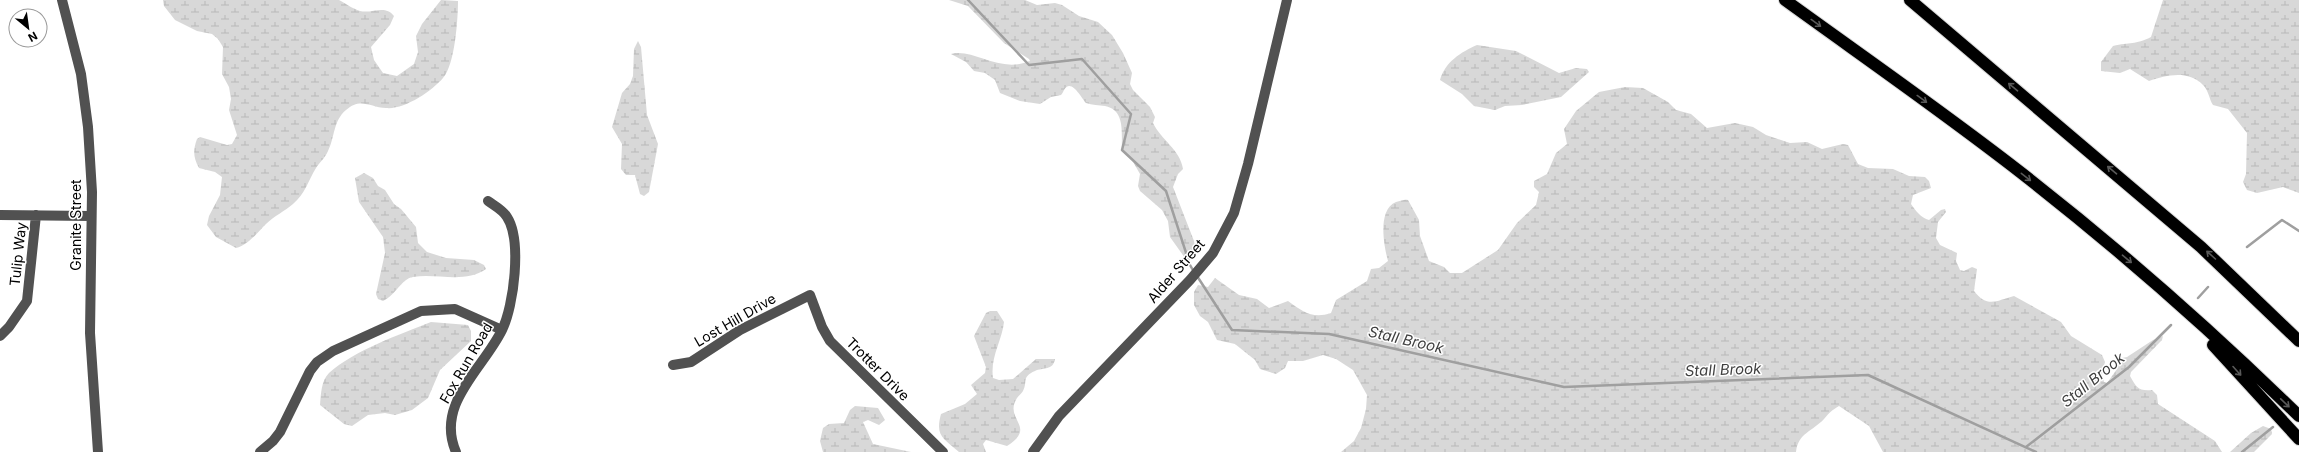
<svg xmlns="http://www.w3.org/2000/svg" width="2299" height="452" viewBox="0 0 2299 452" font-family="Inter,sans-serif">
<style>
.wetland{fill:url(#wetland-marsh)}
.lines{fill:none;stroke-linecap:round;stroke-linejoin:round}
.stream{stroke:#9f9f9f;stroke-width:2.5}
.highway-casing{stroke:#dbdbdb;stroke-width:14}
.minor{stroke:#515151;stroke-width:10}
.highway{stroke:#000;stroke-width:12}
.oneway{stroke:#595959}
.labels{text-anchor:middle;stroke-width:3;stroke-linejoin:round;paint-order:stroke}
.street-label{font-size:14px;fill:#000;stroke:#fff}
.water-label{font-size:15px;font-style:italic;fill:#404040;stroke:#fff}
</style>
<defs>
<pattern id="wetland-marsh" width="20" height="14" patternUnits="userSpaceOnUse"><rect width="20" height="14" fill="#d8d8d8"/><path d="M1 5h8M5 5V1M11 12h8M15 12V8" fill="none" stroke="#b8b8b8"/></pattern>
</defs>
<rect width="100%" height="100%" fill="#fff"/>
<path class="wetland" d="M163,0H339C345,3 353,9 360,11C372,14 385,4 394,16L390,25L371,47L374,60L383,73L397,76L414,64L418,52L416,36L422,24L441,0L458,1C458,19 455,65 443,78C432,91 404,110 386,108C370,107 360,97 346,110C333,121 335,137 328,151C325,158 320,162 316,168C308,181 305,194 293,204C285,211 274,216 266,224C258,232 248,245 236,248L216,237L207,225L209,216L220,195L222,177L215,172L199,168C193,157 193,150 197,139L200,137L227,145L232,144L237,135L229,110L231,99L229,87L222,74L223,47L218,39L212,34L197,31L175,20L164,6Z
M949,0H1025L1037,5L1055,3L1062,5L1079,16L1098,22L1112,35L1123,53L1132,73L1130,84L1133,90L1150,107L1155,117L1153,123C1161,140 1180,149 1183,169L1178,174L1173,187L1194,241L1195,248L1192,256L1185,258L1170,237L1168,221L1162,210L1140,191L1138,186L1140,174L1132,160L1122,150C1121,134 1126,110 1105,106C1099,105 1092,105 1086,103C1082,99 1071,77 1064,90C1063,92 1062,94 1061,95L1051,97L1040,104L1020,101L1000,93L995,80L985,73L974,71L966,62L951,54C974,48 999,74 1030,61L1029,59L1004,43L968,6Z
M2163,0H2299V193L2283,187L2257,193L2247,190L2243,182L2246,174L2247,133L2228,109L2213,105C2209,99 2209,91 2203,85C2188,70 2167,75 2149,81L2130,69L2120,73L2101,71V62L2113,46C2130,42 2135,45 2151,37Z
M638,41L641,47L647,115L658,144L649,192L644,196L640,194L635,175H626L621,169L622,144L612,127L622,93L630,84L633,76L634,49Z
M1477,45L1516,51L1559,73L1576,68L1587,69L1589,72L1561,97L1522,105L1505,106L1495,110L1474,106L1462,94L1440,80C1445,62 1461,52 1477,45Z
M1625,87L1643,88L1668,102L1676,110L1691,114L1707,128L1735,123L1753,127L1766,135L1790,143L1807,142L1822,149L1843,144L1848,145L1858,164L1868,168L1893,169L1909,176L1925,177L1929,181L1931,188L1913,195L1911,204C1915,210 1921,218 1929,220L1941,210L1945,209L1946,212L1938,222L1936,238L1940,245L1957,253L1956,261L1960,270L1964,271L1972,267L1977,269L1974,291C1987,308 1996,301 2014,296L2061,322L2071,336L2102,355L2105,362L2102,374L2104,382L2107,383L2117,369V359L2127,357L2153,340L2163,336L2162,340L2131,372L2130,376C2137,388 2138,391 2152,390L2157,395L2158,404L2215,441L2222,452H1883L1869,426L1839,406C1832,410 1829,413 1824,419C1813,431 1798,433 1796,452H1341L1354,441L1361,428L1366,409L1367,395L1353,370L1336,359L1323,355L1303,361H1288L1285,368L1276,374L1260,369L1255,360L1235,344L1217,340L1208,322L1200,316L1194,305V292L1198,285L1208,287L1215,278L1239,295L1257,299L1269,308L1288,301C1303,312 1313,319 1331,313L1336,300L1367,281L1371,269L1379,268L1388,261C1384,246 1377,210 1396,202C1401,201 1404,199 1408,200L1419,220L1420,236L1429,261L1444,267L1450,273H1462L1498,250L1517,223L1536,205L1539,192L1534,187V181L1547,174L1556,153L1567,144L1564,129L1576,111L1599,92Z
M364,173L373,178L378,186L385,190L394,204L401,209L416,227L418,243L427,252L446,258L474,260L484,265L486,269C465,284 437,273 413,277C401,279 396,295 383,301L378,299L376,294L385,253L383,237L359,202L355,178Z
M990,311H997L1004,322C1002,341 990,357 993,378L999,380L1013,379L1036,359H1055C1053,371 1043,367 1035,371C1021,377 1028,382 1023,391C1022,393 1019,395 1017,398C1003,420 1038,426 1007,446L986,440L983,444L986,452H959C943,438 935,436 941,414L965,404L977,394L971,385L985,373L986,367L974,336L986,313Z
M431,322L468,325L471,331V341L440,370L428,398L412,410L395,415L385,413L368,415L352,426L344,424L320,405C321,394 321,381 329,373C353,351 401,334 431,322Z
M855,406L878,408L885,420L879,425L868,420L863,422L873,444L911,452H823L820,441L823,428L829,424L844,423L850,410Z
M2263,426L2271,429L2272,434L2254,452H2230L2251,433Z"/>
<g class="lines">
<path class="stream" d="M968,0L1029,65L1082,59L1131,114L1122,150L1166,191L1190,265L1194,272
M2247,247L2282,220L2299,231
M1197,276L1232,330L1329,334L1564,387L1868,375L2036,452
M2198,298L2208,287
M2026,447L2129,367L2171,325
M2242,452L2273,427"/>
<defs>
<path id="highway" d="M1785,0C1865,58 1946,114 2024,175C2120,250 2212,331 2299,416
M1910,0L2201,247L2299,341
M2213,345L2299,439"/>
</defs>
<use href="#highway" class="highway-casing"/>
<path class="minor" d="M62,0L81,74L88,127L92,192L90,333L98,452
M0,215L91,216
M0,336L9,327L27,301L36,215
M673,365L691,362L740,330L810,295L822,327L830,341L943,452
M260,452L273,441L280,432L310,371L317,362L333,351L421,311L455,309L502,330
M456,452C435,404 483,369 502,330C514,306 522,240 507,217C503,210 495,206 488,201
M1033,452L1059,416L1190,280L1213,253L1234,213L1248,164L1287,0"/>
<use href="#highway" class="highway"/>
</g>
<defs><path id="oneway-shaft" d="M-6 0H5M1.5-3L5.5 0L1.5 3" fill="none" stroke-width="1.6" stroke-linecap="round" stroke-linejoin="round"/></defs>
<g class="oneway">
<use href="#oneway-shaft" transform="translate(1816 23) rotate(36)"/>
<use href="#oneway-shaft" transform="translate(2013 87) rotate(-140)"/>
<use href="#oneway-shaft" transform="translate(1922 99) rotate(36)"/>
<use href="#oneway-shaft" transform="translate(2112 170) rotate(-140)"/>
<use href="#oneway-shaft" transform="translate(2026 177) rotate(38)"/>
<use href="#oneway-shaft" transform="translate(2211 255) rotate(-138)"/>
<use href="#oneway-shaft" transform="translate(2127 259) rotate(40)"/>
<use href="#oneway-shaft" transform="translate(2237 371) rotate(48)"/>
<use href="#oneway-shaft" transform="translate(2285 403) rotate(44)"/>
</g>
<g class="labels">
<g class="street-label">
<text transform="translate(76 225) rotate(-90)" y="5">Granite Street</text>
<text transform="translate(18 254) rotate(-84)" y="5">Tulip Way</text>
<text transform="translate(1176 271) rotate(-49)" y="5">Alder Street</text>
<text transform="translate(735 320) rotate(-30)" y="5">Lost Hill Drive</text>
<text transform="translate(466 363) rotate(-60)" y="5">Fox Run Road</text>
<text transform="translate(878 369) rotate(45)" y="5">Trotter Drive</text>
</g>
<g class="water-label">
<text transform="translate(1406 340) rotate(13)" y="5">Stall Brook</text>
<text transform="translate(1723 370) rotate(-2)" y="5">Stall Brook</text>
<text transform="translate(2093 380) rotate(-39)" y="5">Stall Brook</text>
</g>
</g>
<g transform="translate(28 28) rotate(151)"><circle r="19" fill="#ffffff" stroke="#999999"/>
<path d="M0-3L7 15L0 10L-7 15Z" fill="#000000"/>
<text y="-6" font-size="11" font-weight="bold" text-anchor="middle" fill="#000000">N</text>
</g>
</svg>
